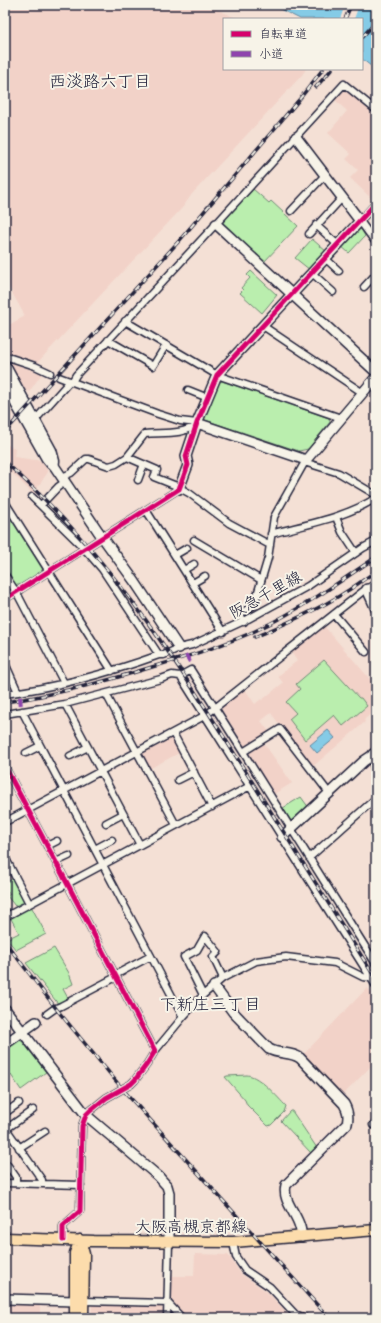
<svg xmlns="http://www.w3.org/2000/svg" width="381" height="1323" viewBox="0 0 381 1323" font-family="Caveat,'Klee One',sans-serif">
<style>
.built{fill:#f2d2c8}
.green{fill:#baeeae;stroke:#6e8874}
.water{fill:#85cbe6;stroke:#5d87a2}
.pier{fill:#f4e0d5}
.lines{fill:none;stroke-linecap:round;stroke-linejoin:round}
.street-casing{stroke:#22223b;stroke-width:9}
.secondary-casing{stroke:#22223b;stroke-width:12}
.primary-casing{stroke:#22223b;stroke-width:13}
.street{stroke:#f7f3e8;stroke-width:6}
.secondary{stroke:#f7f3e8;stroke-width:9}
.primary{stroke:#fcdcac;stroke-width:10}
.rail-casing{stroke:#22223b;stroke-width:3.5}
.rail{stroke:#f7f3e8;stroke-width:2;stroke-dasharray:6;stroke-linecap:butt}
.quiet{stroke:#8e44ad;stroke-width:4;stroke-dasharray:8 4;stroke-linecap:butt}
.cycleway-casing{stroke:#f7f3e8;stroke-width:8}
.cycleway{stroke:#d6006c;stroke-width:5}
.labels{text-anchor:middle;stroke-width:4;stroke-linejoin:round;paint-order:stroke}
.street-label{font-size:16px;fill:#22223b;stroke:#f7f3e8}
.neighbourhood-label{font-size:17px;fill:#22223b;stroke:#f7f3e8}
</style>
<rect width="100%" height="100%" fill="#f4e0d5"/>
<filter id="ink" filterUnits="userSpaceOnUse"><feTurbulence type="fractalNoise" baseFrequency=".025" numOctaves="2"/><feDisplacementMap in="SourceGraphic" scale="8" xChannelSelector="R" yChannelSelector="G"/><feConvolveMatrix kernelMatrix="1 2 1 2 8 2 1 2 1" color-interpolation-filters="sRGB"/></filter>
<g filter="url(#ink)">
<path class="built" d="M16,5H208L238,19H224V69H306L302,75L192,194L183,207L38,362L6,352L5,350V327L25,316L5,280V11Z
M344,88L376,114V199L374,201L350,178L358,170L346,159L351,154L328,133L347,111L334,99Z
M12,363L40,373L43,372L29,392L24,389L10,364Z
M8,445L15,448L14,457L42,461L48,472L33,494L12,473L9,477L5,476V446Z
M324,626L376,686V709L364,720L365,722L311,768L271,713L261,721L270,733L246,748L220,707L244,688L255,704L261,699L262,700L283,683L278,676L297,661L291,652Z
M173,736L181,752L149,769L141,755L142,752Z
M263,742L292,783L274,794L249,754V750Z
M367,988L376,996V1061L342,1096L302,1056Z
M195,1254L228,1255L241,1274L267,1292L287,1313V1318H187L172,1303L171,1299V1276H194Z
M5,1304L40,1305V1318H5Z
M92,1305L160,1307L163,1310V1318H91Z"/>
<path class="green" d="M253,189L269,203L271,201L298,226L263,263L222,226V222Z
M356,229H361L365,236L349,253L341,246Z
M312,239L327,252L310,270L295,258Z
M251,271L277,295L262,313L240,293L243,290L241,288L250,278L247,275Z
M222,381L329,418L330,422L308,449L299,451L205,420L203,416L218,383Z
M5,507L43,567L42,571L20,585H15L5,569Z
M324,660L359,698H361L367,706L343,726L334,715L305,740L289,719L296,713L286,702L300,689L296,684Z
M301,797L309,808L301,815L291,821L283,808Z
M13,878L24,899V902L15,906L7,896L10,894L7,890L5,891V884Z
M31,906L46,934L16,950L7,939L19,933L10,917Z
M54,948L69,973L73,984L63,989L69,1000L59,1005L26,963Z
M18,1040L22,1041L46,1072L21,1090L11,1075L5,1079V1049Z
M247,1075C260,1076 278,1098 286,1106L284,1112L271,1125L268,1126L247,1105L245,1100L225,1077L227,1076Z
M290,1111H292L317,1148L311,1153L281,1121Z"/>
<path class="water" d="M272,5H376V70L362,59V19H300Z
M328,730L335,738L317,753L310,745Z"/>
<path class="pier" d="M345,5H359L354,19H340Z"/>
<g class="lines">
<defs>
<path id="street" d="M376,203L360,221L376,243
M291,211L325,175
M316,225L338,245
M309,234L342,198
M325,258L339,271
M312,273L333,292
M364,287L376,274
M125,321L217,375L341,418
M263,326L363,393
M108,340L153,366L166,345
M5,356L35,366L50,373
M5,362L53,450L56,461L55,467L50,465L45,459L5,388
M59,377L158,414L180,421L197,423
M72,382L76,375L216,224L344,84L376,110
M188,390L208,398
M36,419L70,381
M127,457L157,470L154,477L174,485L189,493L229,523L270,545
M304,462L339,473L376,495
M62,477L71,473L86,459H89L109,466L116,464L127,457L145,434C160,432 184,436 196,424
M138,480L144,464
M32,497L82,546L102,569L159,655
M5,502L112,671
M41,505L58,487L65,482
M146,510L223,632
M336,517L342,532L356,553
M271,534C307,524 345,518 376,498
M194,540L261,580
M175,555L187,548
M184,570L194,564
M5,575L18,595L64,683
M193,583L205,576
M5,599L179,489
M334,614L366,652
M244,622L240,614L254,605L268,558L274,517L306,460
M5,663L18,692
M180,676L376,986
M5,694C58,687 109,673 159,655H164L179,648L192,645L248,619L308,586L363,548L376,541
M106,694L176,825
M65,704L140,845
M22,711L183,1017L155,1051
M5,714L65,704L161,679L172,675L180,676L191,670L243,752L376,964
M173,733L212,807
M243,752L280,729L329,793
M26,753L40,746
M70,756L88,747
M5,767L67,883L155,1051L147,1064L135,1080L131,1084L106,1098L90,1111L86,1115L82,1126L80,1211L63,1226V1240
M178,780L194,772
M5,822L206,715L362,592L376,583
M106,823L123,814
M47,846L57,841
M95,849L112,840
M5,857L29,903
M309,858L376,798
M56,862L69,856
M5,917L250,786
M115,975L151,956
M203,995L184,957L197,950L205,936L218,952L213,957L223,978
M47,1014L54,1009L61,1006L116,977
M183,1017L203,995L223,978L256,961L286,957L335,963L363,977L371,978
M5,1113L19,1103
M373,1125L376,1123
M5,1127L42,1180V1184
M6,1129L33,1110
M19,1148L45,1131
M6,1163L16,1177V1183
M5,1183L81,1185
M234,1247L236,1257L245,1270L270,1287L295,1314L305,1318
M84,1301L168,1303L182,1318
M167,1318L169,1242"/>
<path id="secondary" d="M216,224L376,372
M5,376L55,467L98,531L135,582L179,648
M197,423L306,460L376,377
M179,489L188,465L186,456L197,423L217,375L360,221L296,137
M367,589L376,609
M373,754L376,769
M282,837L364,761L376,753
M214,986L233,1012L269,1049C279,1055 290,1051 300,1058L344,1104C348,1111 349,1116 347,1124L286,1185C282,1201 296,1212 300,1227C301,1230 301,1233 302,1237
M5,1009L86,1115L158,1176L167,1186L169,1193V1242
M5,1044L36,1022
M5,1299L75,1301"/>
<path id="primary" d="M5,1238L94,1241L233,1242L376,1230
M80,1240L84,1254L83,1318
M75,1318V1253L80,1240"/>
</defs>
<use href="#street" class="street-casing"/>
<use href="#secondary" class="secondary-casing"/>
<use href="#primary" class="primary-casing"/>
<use href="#street" class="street"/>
<use href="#secondary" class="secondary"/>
<use href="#primary" class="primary"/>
<defs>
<path id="rail" d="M345,19L351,5
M362,37L376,22
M316,87L332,69
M5,432L179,241L298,101L323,69
M5,462C103,548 171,652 239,761C285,834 330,906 376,979
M255,637C282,625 309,614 334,599C349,591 362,581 376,571
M5,702C55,695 104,682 152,667C187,657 222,646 255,631C298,611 337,584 376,557
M5,942L58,1011L125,1092L329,1318"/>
</defs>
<use href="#rail" class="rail-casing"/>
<use href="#rail" class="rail"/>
<path class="quiet" d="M186,655L190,662
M20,697L21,707"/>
<defs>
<path id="cycleway" d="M5,599L179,489L188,465L186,456L197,423L217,375L376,203
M5,767L67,883L155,1051L147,1064L135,1080L131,1084L106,1098L90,1111L86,1115L82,1126L80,1211L63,1226V1240"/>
</defs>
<use href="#cycleway" class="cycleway-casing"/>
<use href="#cycleway" class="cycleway"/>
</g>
</g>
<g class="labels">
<g class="street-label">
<text transform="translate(265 594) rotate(-29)" y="6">阪急千里線</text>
<text x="191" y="1232">大阪高槻京都線</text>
</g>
<g class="neighbourhood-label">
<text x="100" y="87">西淡路六丁目</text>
<text x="210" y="1010">下新庄三丁目</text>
</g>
</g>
<rect width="381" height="1323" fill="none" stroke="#f7f3e8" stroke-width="20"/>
<rect x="10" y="10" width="361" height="1303" fill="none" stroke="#22223b" stroke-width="1.5" filter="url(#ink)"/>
<rect x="223" y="18" width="140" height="52" fill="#f7f3e8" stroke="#a29fa3"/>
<rect x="231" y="31" width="20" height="6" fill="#d6006c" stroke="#a29fa3"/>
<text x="259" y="38" font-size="12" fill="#22223b">自転車道</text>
<rect x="231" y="51" width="20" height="6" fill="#8e44ad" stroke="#a29fa3"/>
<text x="259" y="58" font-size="12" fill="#22223b">小道</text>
</svg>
